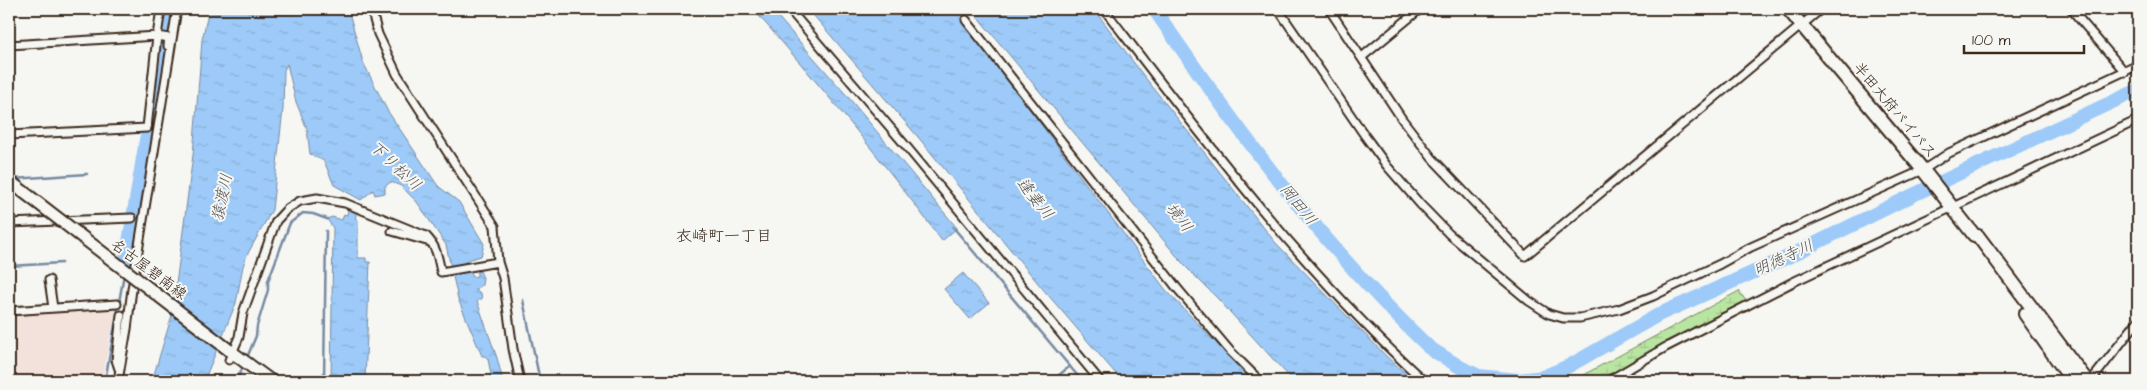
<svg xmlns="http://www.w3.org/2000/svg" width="2147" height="390" viewBox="0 0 2147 390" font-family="'Architects Daughter','Klee One',sans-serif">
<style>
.built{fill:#f3e1dc}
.wetland{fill:url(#wetland-marsh);stroke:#7a8860}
.water{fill:url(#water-ripples);stroke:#768aa1}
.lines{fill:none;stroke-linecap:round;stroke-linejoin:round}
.stream{stroke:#768aa1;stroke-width:2.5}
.river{stroke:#9dcaf8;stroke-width:14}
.street-casing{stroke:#3b2a1e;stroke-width:11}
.primary-casing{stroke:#3b2a1e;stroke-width:15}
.highway-casing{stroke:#3b2a1e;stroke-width:16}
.street{stroke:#f6f6f2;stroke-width:7}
.primary{stroke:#f6f6f2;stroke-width:11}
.highway{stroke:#f6f6f2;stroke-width:12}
.primary-bridge-casing{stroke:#3b2a1e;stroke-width:15;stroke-linecap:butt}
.primary-bridge{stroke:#f6f6f2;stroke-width:11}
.labels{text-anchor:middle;stroke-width:4;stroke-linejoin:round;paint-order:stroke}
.street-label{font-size:15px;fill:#3b2a1e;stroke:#f6f6f2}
.water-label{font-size:16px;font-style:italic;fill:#545254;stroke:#f6f6f2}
.neighbourhood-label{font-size:16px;fill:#3b2a1e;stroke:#f6f6f2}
</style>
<defs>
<pattern id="wetland-marsh" width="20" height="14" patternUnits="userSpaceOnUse" patternTransform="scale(1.25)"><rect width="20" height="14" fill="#b9e5a2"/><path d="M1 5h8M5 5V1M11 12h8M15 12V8" fill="none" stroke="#a0c58b"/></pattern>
<pattern id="water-ripples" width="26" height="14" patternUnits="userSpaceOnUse" patternTransform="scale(1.25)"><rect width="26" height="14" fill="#9dcaf8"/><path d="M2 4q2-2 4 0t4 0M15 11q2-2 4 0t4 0" fill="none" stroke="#88aed4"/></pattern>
</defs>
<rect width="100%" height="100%" fill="#f6f6f2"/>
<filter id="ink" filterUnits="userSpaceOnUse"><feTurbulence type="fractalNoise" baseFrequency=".02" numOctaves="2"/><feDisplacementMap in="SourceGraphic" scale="10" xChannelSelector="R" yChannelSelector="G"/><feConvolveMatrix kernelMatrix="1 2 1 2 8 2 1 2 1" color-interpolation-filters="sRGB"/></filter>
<g filter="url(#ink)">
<path class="built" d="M116,308L102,381H9V314Z"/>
<path class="wetland" d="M1739,291L1746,301L1608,381H1572Z"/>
<path class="water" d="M209,9H348L363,62L387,110L438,186L459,202L484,244L481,256L465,261L473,277L477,276V272L480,271L483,278L482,285L475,290L481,293L482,299L477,301L497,358L503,381H492L488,359L485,356H482L458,299L446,245L417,202L401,186L391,182L385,186V193L375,195L373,190L361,200L334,185L324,161L310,154L307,129L296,102L287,64L284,70L283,109L272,210L247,255L243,266L236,303L204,381H152L172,315L193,155L202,40Z
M753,9H771L849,98L957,228L942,241C882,159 820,85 753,9Z
M808,9H954L1166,290L1252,381H1122L1042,288L918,137Z
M971,9H1094L1140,71L1275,242L1388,358L1415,381H1293L1218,299L1185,266Z
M348,209L357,213L355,218L358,220V258H366V262H370L365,381H331L333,228L327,219L332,217L342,220L344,214L347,215Z
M963,273L989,303L970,319L944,289Z"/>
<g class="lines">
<path class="stream" d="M13,179L87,174
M953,227L1082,381
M9,266L62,263
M523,300L540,381
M246,360L256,336L257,326L268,290V281L290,223L303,213L313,214L327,219
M105,381L124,274
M236,381L244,365
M324,381L326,231
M1052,381L1070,366"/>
<path class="river" d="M1154,9C1237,130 1327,252 1434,352
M126,260L168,9
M1428,347L1460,367L1479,376L1518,380L1543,377L1569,366L1660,314L1788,257L1913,195L2138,90"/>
<defs>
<path id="street" d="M371,9L378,34L397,74L495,226L498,262L503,278L513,349L520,381
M789,9L906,146L1100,381
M1104,9C1204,139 1302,270 1424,381
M1278,9L1365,136L1387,166L1420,204L1449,234L1529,301L1549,314L1563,318H1580L1619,309L1653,296L1720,264L1751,247L1923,170L1949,153L2138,65
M1329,9L1402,119L1432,158L1525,256L1821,9
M2071,9L2125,72
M966,20L1177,288L1230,351L1260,381
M9,45L157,36L161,9
M1362,57L1420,9
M9,135L147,128L157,36L169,38L168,46
M9,223L132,218
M392,231L430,242
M49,280L53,308
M9,311L117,304
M229,360L239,337L243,313L276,221L287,209L300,201L317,198L345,203L426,236C437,247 438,258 441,272L498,262
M119,369L116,360L121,315
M118,381L127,329L132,289L177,9
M1608,381L1666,347L1793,282L2138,120
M2091,381L2138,321"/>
<path id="primary" d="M229,350L271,381"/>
<path id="highway" d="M1788,9L1923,170L1974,235L1978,236L2087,381
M2025,314L2072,381"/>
</defs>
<use href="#street" class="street-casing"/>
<use href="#primary" class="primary-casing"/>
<use href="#highway" class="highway-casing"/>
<use href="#street" class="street"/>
<use href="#primary" class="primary"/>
<use href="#highway" class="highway"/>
<defs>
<path id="primary-bridge" d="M12,183L229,350"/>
</defs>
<use href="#primary-bridge" class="primary-bridge-casing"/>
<use href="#primary-bridge" class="primary-bridge"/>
</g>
</g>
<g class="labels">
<g class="street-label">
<text transform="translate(1895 110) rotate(50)" y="5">半田大府パイパス</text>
<text transform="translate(149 269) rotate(37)" y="5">名古屋碧南線</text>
</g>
<g class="water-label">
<text transform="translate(396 165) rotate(43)" y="6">下り松川</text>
<text transform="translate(221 197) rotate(-78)" y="6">猿渡川</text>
<text transform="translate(1036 198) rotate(51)" y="6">逢妻川</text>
<text transform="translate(1299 204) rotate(51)" y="6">岡田川</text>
<text transform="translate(1180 217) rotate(53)" y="6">境川</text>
<text transform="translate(1783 257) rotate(-25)" y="6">明徳寺川</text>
</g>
<g class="neighbourhood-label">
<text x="724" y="241">衣崎町一丁目</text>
</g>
</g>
<rect width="2147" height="390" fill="none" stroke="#f6f6f2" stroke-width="30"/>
<rect x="15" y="15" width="2117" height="360" fill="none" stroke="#3b2a1e" stroke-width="2" filter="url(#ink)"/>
<path d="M1964 45v8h120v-8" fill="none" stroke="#3b2a1e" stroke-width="2.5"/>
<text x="1972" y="45" font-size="15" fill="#3b2a1e" stroke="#f6f6f2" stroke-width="4" paint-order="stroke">100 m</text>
</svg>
